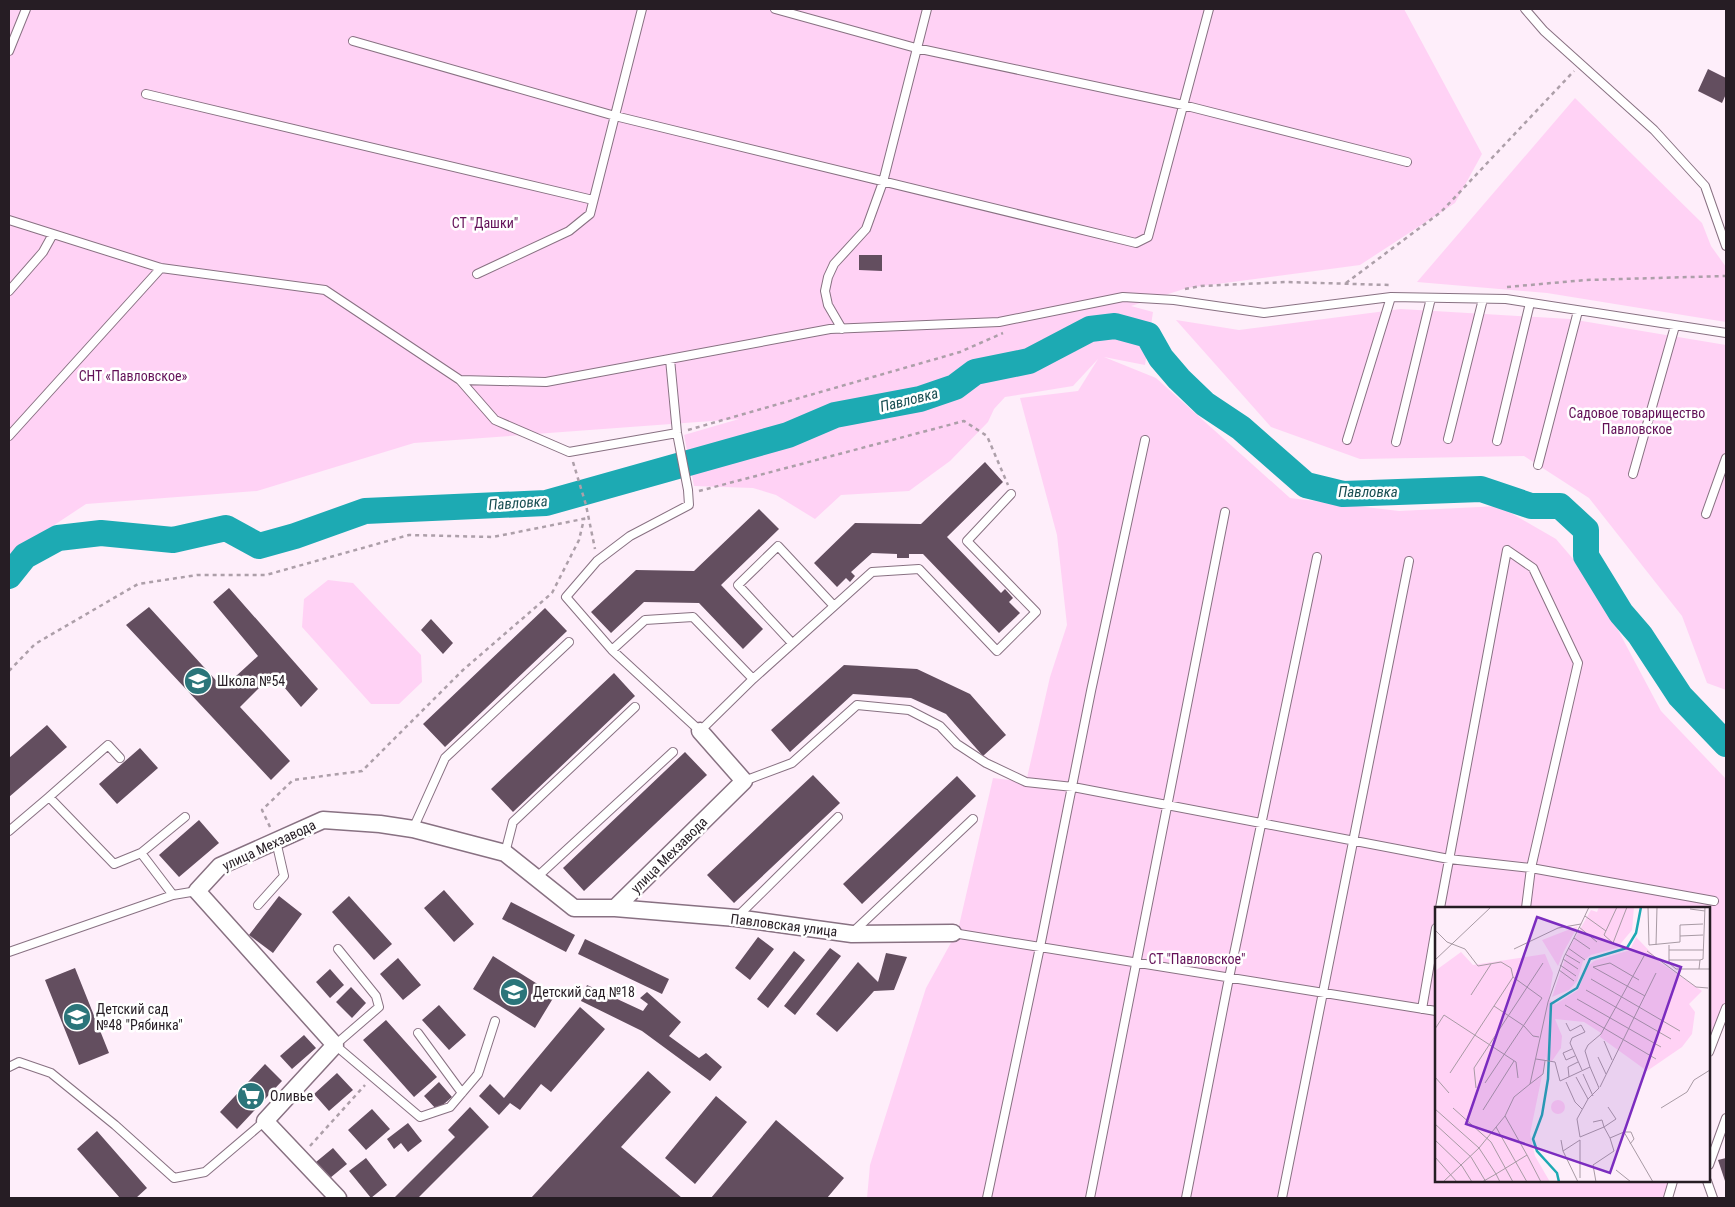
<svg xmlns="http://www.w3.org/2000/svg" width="1735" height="1207" viewBox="0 0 1735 1207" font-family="'Roboto Condensed',sans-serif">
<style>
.green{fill:#ffd2f5}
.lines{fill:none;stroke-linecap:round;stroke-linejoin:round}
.river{stroke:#1daab3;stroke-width:26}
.building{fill:#634e5f}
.service-casing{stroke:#887182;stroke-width:10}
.minor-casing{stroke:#887182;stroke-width:19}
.path{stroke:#ad9fa9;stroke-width:2.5;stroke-dasharray:4 4;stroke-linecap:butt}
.service{stroke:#fff;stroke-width:8}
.minor{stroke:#fff;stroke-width:16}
.labels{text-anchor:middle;stroke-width:5;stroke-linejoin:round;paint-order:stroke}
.park-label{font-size:14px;fill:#631158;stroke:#fff}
.poi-label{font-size:14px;fill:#261d24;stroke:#fff;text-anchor:start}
.street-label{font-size:14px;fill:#261d24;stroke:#fff}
.water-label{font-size:15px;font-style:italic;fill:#184e52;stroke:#fff}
.inset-river{fill:none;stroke:#1daab3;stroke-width:2.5}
.inset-road{fill:none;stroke:#a89aa4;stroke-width:1}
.view{fill:#7b2cbf;fill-opacity:0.15;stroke:#7b2cbf;stroke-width:2.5}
.inset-edge{fill:none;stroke:#261d24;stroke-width:2.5}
</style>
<rect width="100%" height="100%" fill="#feeefa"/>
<path class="green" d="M9,9H1404L1482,154L1455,203L1360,265L1187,288L1131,306L1153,312L1145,365L1104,357L1156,378L1290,498L1399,511L1499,506L1556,539L1592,581L1661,711L1726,779V1010L1709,1048V908H1436V1181H1672L1667,1198H867L870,1165L926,988L958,930L993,778L1026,782L1050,677L1067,625L1057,535L1020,398L1078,391L1098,359L1073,386L1005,397L994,409L988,422L950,461L909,491L841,495L815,519L776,495L753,488L694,486L684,435L739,419L414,443L257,491L86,504L9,555Z
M1575,98L1702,223L1711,246L1726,267V322L1547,293L1417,282Z
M1401,309L1570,319L1726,345V690L1707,683L1682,616L1589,498L1524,456L1360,459L1271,427L1176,320L1239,330Z
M328,580L353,583L421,655L422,682L399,704H371L302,627L304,599Z"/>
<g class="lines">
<path class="river" d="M9,576L25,556L58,538L101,533L173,540L226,528L259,546L295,536L365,511L546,503L788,435L835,415L920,399L955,387L975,372L1029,361L1090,329L1115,326L1148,335L1161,358L1179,379L1205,404L1241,428L1306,485L1343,494L1481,489L1531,506H1560L1586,530V556L1621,613L1640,635L1680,696L1726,744"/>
</g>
<path class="building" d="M1708,69L1726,78V94L1722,103L1698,91Z
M859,255H882V271L859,270Z
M985,462L1003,482L947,537L1001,593L1005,589L1013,598L1009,602L1020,613L999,633L923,554H909V558H897V554L872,553L851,572L855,576L850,582L846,578L837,587L814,563L855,523L921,524Z
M759,509L779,529L721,585L763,629L743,649L699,603L644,602L611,633L591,612L636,570L694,571Z
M229,588L318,689L301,707L273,674L240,707L290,761L271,780L126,625L149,607L223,688L258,656L213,602Z
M545,608L567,631L445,747L423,724Z
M431,619L453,643L443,654L421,630Z
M844,665L917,669L970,694L1006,735L983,756L946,714L911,698L853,694L790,752L771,730Z
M614,673L635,696L513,812L491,789Z
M47,725L67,747L9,797V758Z
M140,748L158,768L117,804L99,784Z
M685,752L707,775L584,891L563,868Z
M813,775L840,803L734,903L707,875Z
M957,776L976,796L862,904L843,884Z
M199,820L219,843L179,877L159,855Z
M444,890L474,924L454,942L424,908Z
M279,896L302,914L273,953L249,935Z
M349,896L392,944L374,960L332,912Z
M511,902L575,935L566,952L502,919Z
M758,937L774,949L750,980L735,968Z
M585,939L669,979L662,994L578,954Z
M830,948L841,956L795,1015L784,1006Z
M794,951L805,960L768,1008L757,999Z
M886,953L907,957L894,990L874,991L837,1032L816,1014L858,962L878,982Z
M493,956L555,995L535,1028L473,989Z
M398,958L421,985L403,1000L380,974Z
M75,968L109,1053L79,1065L45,980Z
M330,969L344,985L330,998L316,982Z
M587,985L643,1011L648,1004L640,998L647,992L681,1022L669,1036L699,1058L706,1053L722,1067L710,1081L642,1031L581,1001Z
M351,987L366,1003L352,1018L336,1002Z
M439,1005L466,1035L449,1050L422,1020Z
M580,1007L605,1029L551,1092L541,1084L520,1110L510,1103L499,1115L479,1096L490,1084L504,1098Z
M386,1020L437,1077L414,1097L363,1040Z
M304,1035L316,1048L292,1069L280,1056Z
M265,1064L282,1081L237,1129L220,1112Z
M648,1071L671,1092L621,1147L682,1198H531Z
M337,1073L353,1090L329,1111L314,1094Z
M439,1082L452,1097L437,1110L424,1096Z
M716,1096L747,1122L695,1184L665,1158Z
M470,1107L489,1127L418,1198H394L455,1137L448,1130Z
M372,1109L390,1129L366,1150L348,1130Z
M776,1120L844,1178L827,1198H711Z
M408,1123L422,1141L408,1152L401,1143L394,1149L387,1139Z
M97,1131L147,1188L136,1198H120L77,1149Z
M333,1148L347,1164L330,1178L316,1162Z
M366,1158L387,1185L371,1198L349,1171Z
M1726,1158V1184L1718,1160Z"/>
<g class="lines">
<defs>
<path id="service" d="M775,9L916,48L1183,105L1407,162
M1525,9L1544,31L1654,130L1705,186L1726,246
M353,41L615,116L1136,243L1148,237L1209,9
M9,51L26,9
M146,94L593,200
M9,220L161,268L325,290L460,380L546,382L830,329L999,322L1123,297L1174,300L1264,313L1391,297L1506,299L1726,333
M477,274L569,231L590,214L642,9
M9,291L43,252L53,234
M842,329L828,305L825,291L828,277L834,264L866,229L883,182L927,9
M670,359L677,433L688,490L689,505L630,536L597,561L566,597L612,650L700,731L753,679L872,572L919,569L997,651L1036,612L967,541L1011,494
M460,380L495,420L569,452L677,433
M9,436L161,268
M1448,439L1483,299
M1347,440L1391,297
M1497,441L1530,303
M1396,442L1431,298
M1538,465L1578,311
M1633,474L1675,326
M1706,514L1726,458
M792,643L738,585L778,546L834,606
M612,650L645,620L693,617L753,679
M120,758L108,745L49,797L114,864L141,853L173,895L197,891
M744,781L792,763L857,705L909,710L940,726L957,744L986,763L1026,782L1073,787L1449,859L1531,868L1714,901
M413,829L445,758L569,642
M9,831L49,797
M141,853L185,817
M505,853L513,822L635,707
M536,878L673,752
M258,905L284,876L276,841
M1440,908L1507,550L1533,568L1578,663L1531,868L1526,908
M736,918L838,817
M853,932L973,819
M953,933L1436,1011
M338,949L376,996L379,1007L335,1045L420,1117L450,1107L478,1074L495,1021
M9,952L173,895
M1422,1009L1436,928
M418,1033L462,1093
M1709,1052L1726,1008
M9,1067L19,1062L51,1073L115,1125L174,1178L205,1172L265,1121
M1709,1165L1726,1118
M1707,1181L1713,1198
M987,1198L1040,947L1091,691L1145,440
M1090,1198L1225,512
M1186,1198L1229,978L1317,557
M1282,1198L1409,561
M1668,1198L1673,1181"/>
<path id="minor" d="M615,908L736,918L852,934L953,933
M338,1198L265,1121L335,1045L197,891L220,866L323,820L380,824L413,829L505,853L574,908H615L744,781L700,731"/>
</defs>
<use href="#service" class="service-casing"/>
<use href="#minor" class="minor-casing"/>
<path class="path" d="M1346,283L1441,212L1574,71
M1507,287L1586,280L1726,276
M1185,289L1201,286L1286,282L1389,285
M688,430L960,352L1003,333
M573,462L586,505L595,549
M699,491L964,421L987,436L1008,485
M9,671L35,644L138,584L197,575H266L409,535L493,537L588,518
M270,827L262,810L293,780L362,771L463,670L552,593L579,540L584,519
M310,1146L365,1085"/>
<use href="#service" class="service"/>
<use href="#minor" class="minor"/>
</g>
<defs>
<symbol id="school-disc" viewBox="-11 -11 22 22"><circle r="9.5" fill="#2b757a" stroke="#fff"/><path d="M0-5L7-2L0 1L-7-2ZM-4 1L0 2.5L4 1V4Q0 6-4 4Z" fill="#fff"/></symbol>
<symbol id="supermarket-disc" viewBox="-11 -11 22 22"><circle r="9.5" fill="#2b757a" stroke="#fff"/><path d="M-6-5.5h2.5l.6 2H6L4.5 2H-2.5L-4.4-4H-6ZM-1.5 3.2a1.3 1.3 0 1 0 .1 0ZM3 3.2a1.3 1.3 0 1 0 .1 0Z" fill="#fff"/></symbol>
</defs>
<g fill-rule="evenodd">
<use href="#school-disc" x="182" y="665" width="32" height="32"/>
<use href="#school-disc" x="498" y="976" width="32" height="32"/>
<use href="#school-disc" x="61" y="1001" width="32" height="32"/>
<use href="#supermarket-disc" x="235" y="1080" width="32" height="32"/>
</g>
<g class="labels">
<g class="park-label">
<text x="485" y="228">СТ "Дашки"</text>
<text x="133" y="381">СНТ «Павловское»</text>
<text x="1637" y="418">Садовое товарищество<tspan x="1637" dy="16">Павловское</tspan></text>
<text x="1197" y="964">СТ "Павловское"</text>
</g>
<g class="poi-label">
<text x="217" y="686">Школа №54</text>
<text x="533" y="997">Детский сад №18</text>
<text x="96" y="1014">Детский сад<tspan x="96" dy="16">№48 "Рябинка"</tspan></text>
<text x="270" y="1101">Оливье</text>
</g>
<g class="street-label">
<text transform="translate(269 845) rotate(-25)" y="5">улица Мехзавода</text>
<text transform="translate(669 855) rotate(-45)" y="5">улица Мехзавода</text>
<text transform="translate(784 925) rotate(7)" y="5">Павловская улица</text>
</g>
<g class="water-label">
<text transform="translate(909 400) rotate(-14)" y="5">Павловка</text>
<text x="1368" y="497">Павловка</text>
<text transform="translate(518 503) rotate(-4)" y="5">Павловка</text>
</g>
</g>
<g transform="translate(1435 907)">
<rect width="275" height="275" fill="#feeefa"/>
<path d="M164,0H199L197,23L182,41L156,48L148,54L142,74L134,83L117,90L133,43L156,3L162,5ZM143,19L129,44L123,59L107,33ZM201,30L226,56L267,84L254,97L260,105L257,127L247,140L212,164L165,130L166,126L149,115L120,112L127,129L126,141L117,154L111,153V149L95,227L100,249L115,275H0V64L26,45L38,58L110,47L118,66L114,93L121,97L143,83L153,59L159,54L195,43ZM116 200a7 7 0 1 1 14 0a7 7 0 1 1-14 0Z" fill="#ffd2f5"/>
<path class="inset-river" d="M124,275L122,266L102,244L98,232L107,208L113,172L116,97L142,81L155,52L192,41L201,26L206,0"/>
<path class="inset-road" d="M182,0L169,28L178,36L192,0M213,0L214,38L245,35V29L268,28M234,0H255M255,2L270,4M150,9L171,24M144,20L162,35M0,23L12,35L30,42L43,59L66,55L76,61L78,70L59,99M245,29V18L268,17M275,30V88M139,31L155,42M221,38L222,0M234,38V43H268M133,41L150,53M79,42L123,21L146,17L154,0M234,43V56L241,62H274M212,44L261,80L273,81M130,47L145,56M128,52L143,62M0,53L56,0M234,53H265M125,58L141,69M158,60L210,89M158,60L175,56L204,73M264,62L265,53L268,52L270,0M124,63L139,74M156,72L245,124M151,83L236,132M36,88L56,57M142,92L226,140M130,98L221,152M131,116L135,124L146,118L150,125L137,131L135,136L147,163M0,122L9,108L81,155L83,171M169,134L177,153M137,142L128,146L131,153L140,149M163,150L171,167M101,152L120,155L125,174L155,160L164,181L153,192L142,212L145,230L169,220L175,231L189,225M155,160L150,144L153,138L166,127L209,49M15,166L59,99L89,119L98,129L104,130M148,167L158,189M0,170L14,186M134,170L133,160L143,155M141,170L153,192M131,175L140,195L147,202M50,176L107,91L78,70M95,177L108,167L110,154M165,180L221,66M41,181L39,161L108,56M18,201L56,235L78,275M226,201L252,185L259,173L275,163M0,202L44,241L8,275M48,203L79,154M70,209L92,248L61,267L44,241L70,209L79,190L95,177L113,95L129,50L146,17M158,215L167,213L169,220L181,212L173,200M0,217L36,250L51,275M61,220L92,275M189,225L218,275M189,225H196L199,232L195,237M0,233L27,259L37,275M126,233L128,244L145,233M145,233V271M128,244L143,275M92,248L106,275M0,250L22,275M181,263L196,275M47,275L61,267L65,275M161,275L158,258L179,244L175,231"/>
<path class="view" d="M102,10L246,60L175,266L31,217Z"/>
<rect width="275" height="275" class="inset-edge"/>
</g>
<rect width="1735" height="1207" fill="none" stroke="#261d24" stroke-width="20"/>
</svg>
